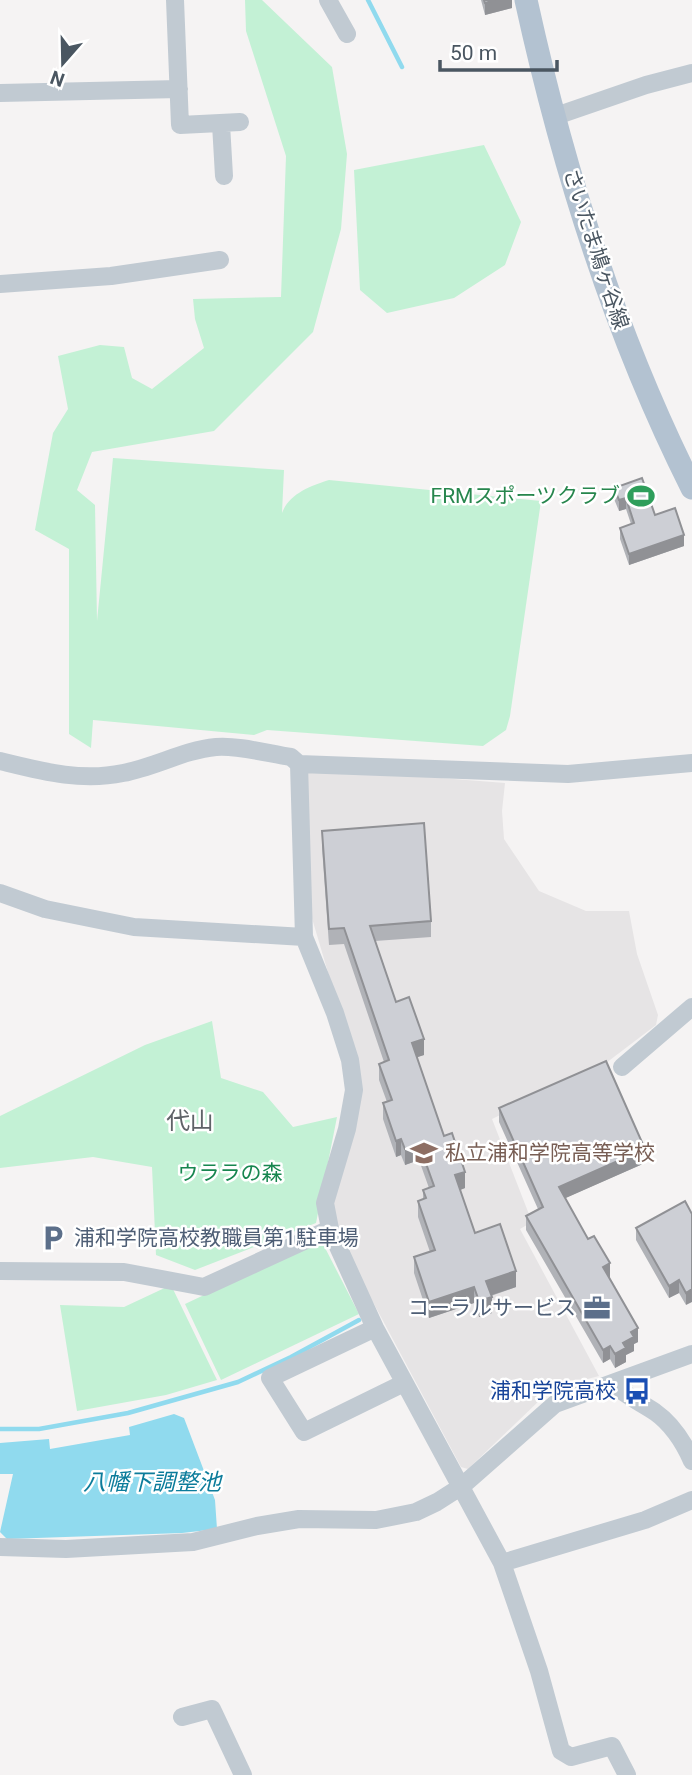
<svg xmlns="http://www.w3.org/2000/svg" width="692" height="1775" viewBox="0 0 692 1775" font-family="Roboto,'Noto Sans JP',sans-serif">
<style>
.education{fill:#e6e4e5}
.green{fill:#c3f1d5}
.water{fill:#90daee}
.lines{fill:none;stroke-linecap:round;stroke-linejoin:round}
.stream{stroke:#90daee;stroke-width:4.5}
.minor{stroke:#c1cad2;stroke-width:18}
.major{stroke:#b3c2d1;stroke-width:23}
.wall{fill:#b0b2b7}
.shaded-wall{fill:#909195}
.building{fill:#cdcfd5;stroke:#909195;stroke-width:2}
.labels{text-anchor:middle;stroke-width:5;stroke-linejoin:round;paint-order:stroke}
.street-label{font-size:21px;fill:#4a5661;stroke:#fff}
.leisure-label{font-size:21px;fill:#27864d;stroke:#fff;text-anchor:end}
.education-label{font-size:21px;fill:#785e54;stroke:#fff;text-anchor:start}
.park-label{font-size:21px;fill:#17864f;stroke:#fff}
.service-label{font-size:21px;fill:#4e5e75;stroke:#fff;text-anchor:start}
.transit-label{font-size:21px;fill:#164399;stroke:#fff;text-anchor:end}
.water-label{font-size:23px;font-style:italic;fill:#0c7c9b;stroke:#fff}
.quarter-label{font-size:24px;fill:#5f6368;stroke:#fff}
</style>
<rect width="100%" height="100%" fill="#f5f3f3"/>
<path class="education" d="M304,771L402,775L505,783L502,811L504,839L539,891L586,911H629L637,954L658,1015L656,1025L606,1063L492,1119L532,1222L520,1229L599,1376L561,1386L541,1399L468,1469L461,1467L325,1212L354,1114L338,1006L311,915Z"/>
<path class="green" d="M245,0H262L332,67L347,154L341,229L313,332L214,431L92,452L77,490L95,505L97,621L113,458L284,470L282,513C289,494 310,486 329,480L541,501L510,716L506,730L483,746L267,730L254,735L93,720L91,748L69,734V549L35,530L53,433L68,409L58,356L100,345L124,347L132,378L152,389L204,348L195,319L193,299L281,297L286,156L246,31Z
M484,145L521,222L505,265L454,298L387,313L360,290L354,170Z
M212,1021L221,1078L263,1092L293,1127L337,1117L316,1223L195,1270L156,1255L152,1167L93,1157L0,1168V1116L145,1045Z
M321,1240L359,1314L221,1380L185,1304Z
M171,1285L217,1380L166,1395L77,1411L60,1305L124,1307Z"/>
<path class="water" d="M174,1414L184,1418L215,1500L217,1529L182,1533L7,1539L0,1532L13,1474H0V1443L49,1439L50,1449L130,1435L129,1427Z"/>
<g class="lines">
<path class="stream" d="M368,0L402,67
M0,1429H39L128,1413L238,1382L291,1357L359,1320"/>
<path class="minor" d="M175,0L180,125L240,122
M328,0L347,34
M0,93L179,89
M553,117L646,85L692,73
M221,124L224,176
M0,284L111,276L220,260
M0,761C41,771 81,782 123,773C155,767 184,750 216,747C238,745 270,754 291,757L299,764L568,774L692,763
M299,764L304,937L335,1013L350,1060L354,1090L347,1129L325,1203L330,1229L375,1328L502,1563L539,1671L561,1751L571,1757L612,1746L627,1775
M0,893L45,909L134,927L304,937
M622,1067L692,1007
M0,1271L124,1272L204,1287L330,1229
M375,1328L270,1378L304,1432L404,1383
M613,1384C626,1396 640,1402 655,1412C672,1424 684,1443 692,1461
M0,1547L66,1549L193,1542L257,1526L299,1519L376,1520L416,1512L437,1502L462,1486L555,1404L692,1354
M502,1563L645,1520L692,1500
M182,1717L212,1709L243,1775"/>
<path class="major" d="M526,0C563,169 614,333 692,488"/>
</g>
<path class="wall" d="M481,0H512V8L485,15Z
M614,488L655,515L684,546L629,565L620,539V528L631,524L626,509L619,511L614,499Z
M322,831L431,921V937L375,941L396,1002L424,1055L417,1057L444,1136L465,1188L460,1190L475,1233L516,1287L491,1296L492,1313L479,1317L474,1303L429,1318L414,1273V1257L430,1252L418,1217V1201L423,1199V1190L429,1188L419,1160L405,1165L401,1155L396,1157L383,1119V1103L387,1102L379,1080V1064L384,1062L344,944L329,945L322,847Z
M499,1108L645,1163L565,1198L610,1277H609L638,1342L634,1344V1351L626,1355V1362L615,1368L610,1359L603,1363L526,1230V1216L538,1209L499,1122Z
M692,1214L686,1305L679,1293L669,1298L636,1240V1228Z"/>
<path class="shaded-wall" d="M495,0H512V8L485,15V3Z
M626,498V509L619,511V500Z
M684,535V546L629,565V554Z
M424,1039V1055L412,1059V1043Z
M401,1139V1155L396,1157V1141Z
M419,1144V1160L405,1165V1149Z
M645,1149V1163L559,1201V1187Z
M465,1172V1188L455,1192V1175Z
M610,1263V1277L603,1281V1267Z
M516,1271V1287L486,1297V1281Z
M679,1280V1293L669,1298V1286Z
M474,1287V1303L429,1318V1302Z
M692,1289V1302L686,1305V1293Z
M492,1297V1313L479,1317V1301Z
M638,1328V1342L634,1344V1351L626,1355V1362L615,1368V1354L631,1332Z
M610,1346V1359L603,1363V1350Z"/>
<path class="building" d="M484,0H495L485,3Z
M642,478L655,515L675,508L684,535L629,554L620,528L634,523L626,498L619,500L614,488Z
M424,823L431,921L370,926L396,1002L409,997L424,1039L412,1043L444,1136L452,1133L465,1172L455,1175L475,1233L500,1224L516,1271L486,1281L492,1297L479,1301L474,1287L429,1302L414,1257L435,1250L418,1201L426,1198L423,1190L434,1186L419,1144L405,1149L401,1139L396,1141L383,1103L392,1100L379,1064L389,1060L344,928L329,929L322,831Z
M606,1061L645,1149L559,1187L588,1239L594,1236L610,1263L603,1267L638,1328L631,1332L634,1337L623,1343L626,1348L615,1354L610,1346L603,1350L526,1216L543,1207L499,1108Z
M685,1201L692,1214V1289L686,1293L679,1280L669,1286L636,1228Z"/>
<defs>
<symbol id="stadium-bare" viewBox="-9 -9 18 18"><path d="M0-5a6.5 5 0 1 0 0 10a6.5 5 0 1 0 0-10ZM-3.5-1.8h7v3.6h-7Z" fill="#2e9e5b" stroke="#fff" stroke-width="2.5" paint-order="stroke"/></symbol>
<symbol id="school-bare" viewBox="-9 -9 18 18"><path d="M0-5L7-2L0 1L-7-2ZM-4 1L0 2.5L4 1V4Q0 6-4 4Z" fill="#8d6e63" stroke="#fff" stroke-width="2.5" paint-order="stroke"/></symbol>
<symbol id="parking-bare" viewBox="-9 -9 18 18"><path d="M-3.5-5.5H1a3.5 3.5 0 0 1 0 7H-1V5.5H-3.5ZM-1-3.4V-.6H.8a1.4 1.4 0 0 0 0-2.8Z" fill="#5c6f8a" stroke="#fff" stroke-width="2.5" paint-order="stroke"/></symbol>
<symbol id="office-bare" viewBox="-9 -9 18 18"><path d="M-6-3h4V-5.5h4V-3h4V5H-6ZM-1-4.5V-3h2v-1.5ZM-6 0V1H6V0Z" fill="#5c6f8a" stroke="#fff" stroke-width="2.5" paint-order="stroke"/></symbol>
<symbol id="bus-bare" viewBox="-9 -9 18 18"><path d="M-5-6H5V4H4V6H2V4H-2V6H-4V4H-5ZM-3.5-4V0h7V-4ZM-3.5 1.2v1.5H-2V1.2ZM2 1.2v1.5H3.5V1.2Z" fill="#1a4fb4" stroke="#fff" stroke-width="2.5" paint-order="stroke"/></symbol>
</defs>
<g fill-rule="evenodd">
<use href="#stadium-bare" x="622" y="477" width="38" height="38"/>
<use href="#school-bare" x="405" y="1134" width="38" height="38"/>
<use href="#parking-bare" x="34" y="1219" width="38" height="38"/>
<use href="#office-bare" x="578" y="1289" width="38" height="38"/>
<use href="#bus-bare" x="618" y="1372" width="38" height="38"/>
</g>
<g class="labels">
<g class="street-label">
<text transform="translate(596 249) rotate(72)" y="7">さいたま鳩ヶ谷線</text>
</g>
<g class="leisure-label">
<text x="620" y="503">FRMスポーツクラブ</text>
</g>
<g class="education-label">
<text x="445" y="1160">私立浦和学院高等学校</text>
</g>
<g class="park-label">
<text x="230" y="1180">ウララの森</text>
</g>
<g class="service-label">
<text x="74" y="1245">浦和学院高校教職員第1駐車場</text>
<text x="576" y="1315" text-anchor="end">コーラルサービス</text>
</g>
<g class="transit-label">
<text x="616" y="1398">浦和学院高校</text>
</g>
<g class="water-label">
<text x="152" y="1490">八幡下調整池</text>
</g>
<g class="quarter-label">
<text x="190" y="1129">代山</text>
</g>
</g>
<g transform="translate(63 63) rotate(200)" stroke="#ffffff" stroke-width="5" paint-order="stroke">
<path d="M0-5L12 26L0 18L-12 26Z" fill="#4a5661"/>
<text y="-10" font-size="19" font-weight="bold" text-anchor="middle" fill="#4a5661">N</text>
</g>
<path d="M440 60v10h117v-10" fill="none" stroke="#4a5661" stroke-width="3.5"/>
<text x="450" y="60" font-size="21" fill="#4a5661" stroke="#ffffff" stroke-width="5" paint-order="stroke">50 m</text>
</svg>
